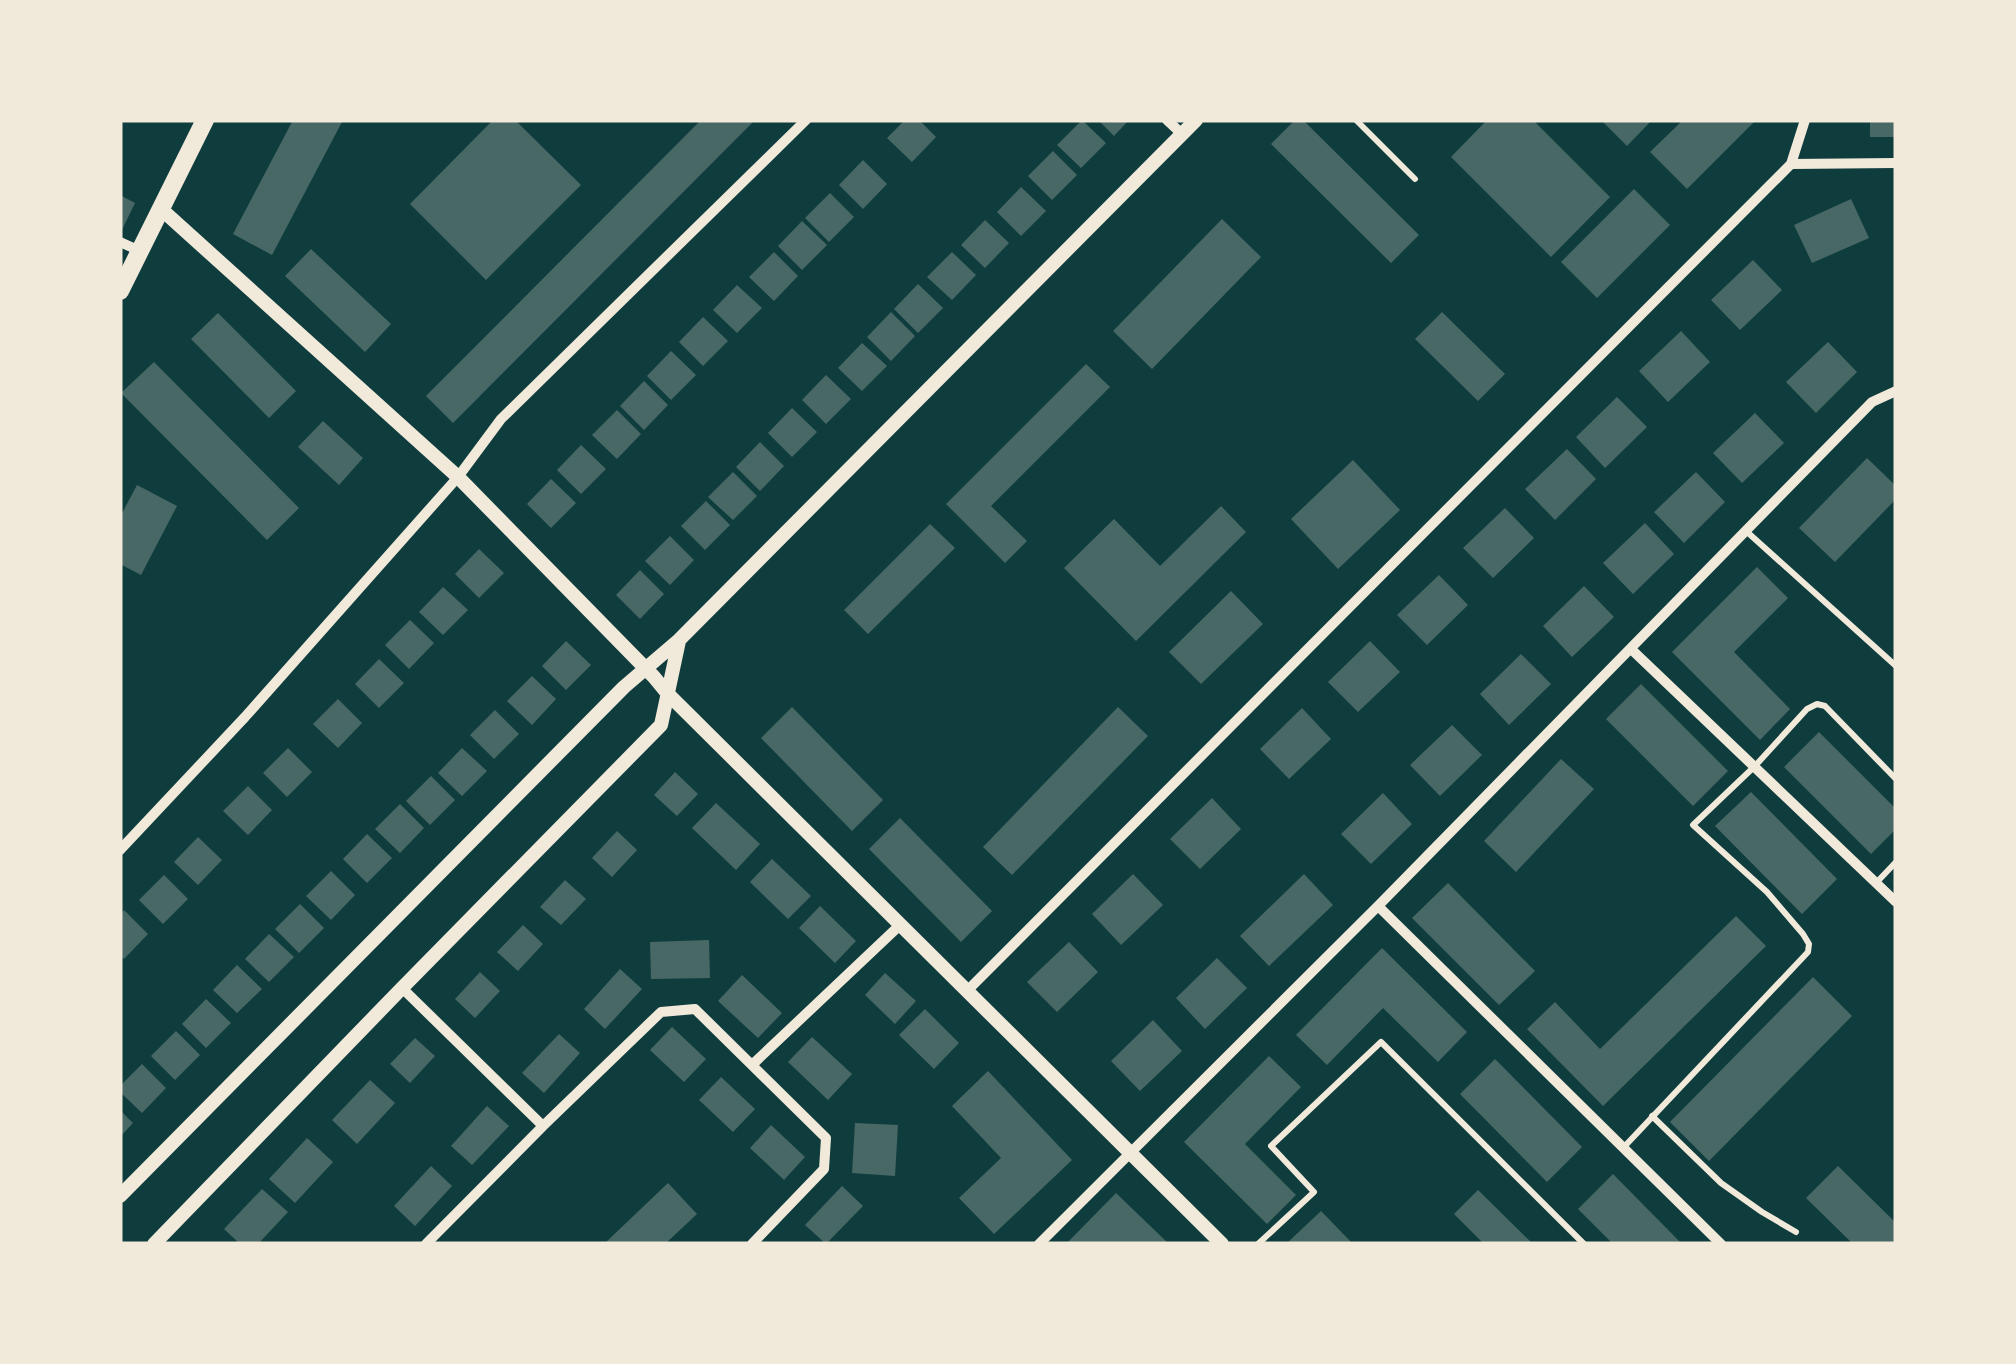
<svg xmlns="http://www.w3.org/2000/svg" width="2016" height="1364" viewBox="0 0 2016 1364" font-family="Mulish,sans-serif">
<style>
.building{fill:#486865}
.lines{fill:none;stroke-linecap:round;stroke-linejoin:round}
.service{stroke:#f1e9da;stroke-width:6}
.minor{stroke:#f1e9da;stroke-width:10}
.tertiary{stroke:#f1e9da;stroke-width:14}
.primary{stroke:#f1e9da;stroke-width:18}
</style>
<rect width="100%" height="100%" fill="#0f3d3e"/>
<path class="building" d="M293,120H343L272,255L233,234Z
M493,120H515L581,185L486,280L410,204Z
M701,120H755L453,423L426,396Z
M905,120H919L936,137L912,162L887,138Z
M1082,120L1106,143L1081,168L1057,145Z
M1098,120H1129L1114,136Z
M1295,120H1303L1419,235L1391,263L1271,144Z
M1487,120H1533L1610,197L1551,257L1451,157Z
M1601,120H1652L1627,146Z
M1683,120H1756L1687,189L1650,152Z
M1870,120H1896V137H1870Z
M1053,151L1077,175L1052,200L1028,176Z
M863,160L887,184L863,209L839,185Z
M1021,187L1046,211L1021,236L997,212Z
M1634,189L1670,225L1597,298L1561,262Z
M830,193L854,217L829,242L805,218Z
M120,195L135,203L120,234Z
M1851,199L1869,238L1812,263L1794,225Z
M1222,219L1261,257L1152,369L1113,331Z
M985,220L1009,243L985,268L961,245Z
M802,221L827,245L802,270L778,246Z
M311,249L391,324L365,352L285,276Z
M774,252L798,276L774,301L749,277Z
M952,252L976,275L952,300L927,277Z
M1753,260L1782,290L1740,330L1711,300Z
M918,284L943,308L918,333L894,309Z
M737,285L762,308L737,333L713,310Z
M891,312L915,336L891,361L867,337Z
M1442,312L1505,374L1478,401L1415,339Z
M218,313L296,391L269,418L191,339Z
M703,317L728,341L703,366L679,342Z
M1681,331L1710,362L1668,402L1639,371Z
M1828,342L1857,372L1816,413L1786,382Z
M862,343L887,366L862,391L838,368Z
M671,351L696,375L671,400L647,376Z
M154,362L299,508L267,540L121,393Z
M1086,364L1110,387L991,506L1027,541L1005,563L946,504Z
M826,375L851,399L826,424L802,400Z
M644,381L668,405L644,430L620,406Z
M1617,397L1647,427L1605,468L1576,437Z
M792,408L817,432L792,457L768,433Z
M617,410L641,434L617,459L592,435Z
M1755,413L1784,443L1742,483L1713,453Z
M323,421L363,458L339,485L298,447Z
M760,442L784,466L760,491L736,467Z
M581,445L606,469L581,494L557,470Z
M1567,449L1596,479L1555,520L1525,489Z
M1867,458L1896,486V499L1835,562L1799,528Z
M1353,460L1400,510L1338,569L1291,519Z
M733,472L757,496L733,520L708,497Z
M1696,472L1725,502L1684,543L1654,512Z
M551,479L576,503L551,528L527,504Z
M137,485L177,506L141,575L120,564V517Z
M706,501L730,525L705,550L681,526Z
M1221,506L1246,532L1136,641L1064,568L1114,519L1160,566Z
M1505,508L1534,538L1493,578L1463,548Z
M1645,523L1674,554L1633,594L1603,563Z
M930,524L955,548L868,634L844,610Z
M670,536L694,560L670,585L645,561Z
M479,549L504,573L479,598L455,574Z
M1757,567L1788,598L1734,652L1790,709L1760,740L1672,652Z
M640,570L664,594L640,619L616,595Z
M1439,575L1468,605L1427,645L1397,615Z
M1584,586L1614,617L1572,657L1543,626Z
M443,587L468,610L443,635L419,612Z
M1231,591L1263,624L1201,684L1169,652Z
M410,620L434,643L409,669L385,645Z
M566,641L591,665L566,690L542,666Z
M1370,641L1400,672L1358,712L1328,682Z
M1521,654L1551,684L1509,725L1480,694Z
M379,659L404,683L379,708L355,684Z
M532,676L556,699L532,725L507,701Z
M1641,684L1728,771L1693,806L1606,719Z
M338,699L362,723L338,748L313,724Z
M792,707L883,800L852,831L761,738Z
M1118,707L1148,736L1012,875L983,847Z
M1302,708L1331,739L1289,779L1260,749Z
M495,710L519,734L494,759L470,735Z
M1452,725L1482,755L1440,796L1410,765Z
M1819,732L1896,809V829L1871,854L1784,767Z
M288,748L312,772L287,797L263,773Z
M462,748L487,771L462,796L438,773Z
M1561,759L1594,789L1516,872L1484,841Z
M675,772L698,794L677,816L654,795Z
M431,776L455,800L430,825L406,801Z
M248,786L272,810L248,835L223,811Z
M1751,792L1837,879L1802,914L1715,826Z
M1383,793L1412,824L1371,864L1341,834Z
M1212,798L1241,829L1200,869L1170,839Z
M716,803L760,844L736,870L692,828Z
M400,804L424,828L400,853L375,829Z
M900,818L992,911L961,942L869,849Z
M617,831L637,850L612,877L592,858Z
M367,834L392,858L367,883L343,859Z
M198,837L222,860L198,885L174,862Z
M772,859L811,896L788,919L750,882Z
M331,871L355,895L331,920L306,896Z
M1133,874L1163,905L1121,945L1092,914Z
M1304,874L1333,905L1269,966L1240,936Z
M164,875L188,899L163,924L139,900Z
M565,880L586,899L561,925L540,907Z
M1448,883L1535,971L1499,1005L1412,918Z
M300,904L324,928L299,953L275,929Z
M820,906L856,941L835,963L799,928Z
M124,910L148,934L124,959L120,955V915Z
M1736,916L1766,946L1603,1106L1527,1029L1555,1002L1600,1049Z
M523,925L543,944L518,971L497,952Z
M269,934L294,957L269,982L245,959Z
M709,940L710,978L651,979L650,942Z
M1069,942L1098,972L1057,1012L1027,982Z
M1382,948L1467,1032L1438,1062L1383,1008L1327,1065L1296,1035Z
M1217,958L1247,988L1205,1029L1176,998Z
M237,965L262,989L237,1013L213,990Z
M620,969L642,989L605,1029L584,1009Z
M480,972L500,991L475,1018L455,999Z
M885,973L916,1001L895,1024L865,995Z
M742,975L782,1013L758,1038L718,1001Z
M1813,977L1852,1016L1709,1161L1670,1122Z
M206,999L231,1023L206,1048L182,1024Z
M925,1009L959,1043L934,1069L899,1035Z
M1153,1020L1182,1051L1140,1091L1111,1061Z
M672,1027L706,1059L684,1082L650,1050Z
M176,1031L200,1055L175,1080L151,1056Z
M559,1034L580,1053L544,1093L522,1073Z
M812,1037L852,1074L828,1100L788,1062Z
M415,1038L435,1056L410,1083L390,1064Z
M1269,1056L1301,1087L1245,1144L1296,1195L1267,1224L1184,1142Z
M1495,1059L1582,1147L1547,1182L1460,1094Z
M142,1064L166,1088L142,1113L120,1092V1086Z
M988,1071L1072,1160L994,1234L959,1198L1001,1158L952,1106Z
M721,1077L755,1109L733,1132L699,1100Z
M370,1080L395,1103L357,1144L332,1120Z
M487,1106L509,1126L472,1165L451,1146Z
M120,1110L133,1123L120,1137Z
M855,1123L898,1125L895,1176L852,1173Z
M771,1125L805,1157L784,1180L750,1148Z
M307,1138L333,1162L295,1203L269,1179Z
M431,1166L452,1186L415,1226L394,1206Z
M1838,1166L1896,1223V1244H1853L1806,1198Z
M1613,1174L1682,1244H1613L1578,1209Z
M668,1183L697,1214L665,1244H604Z
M842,1186L863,1206L826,1244L805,1225Z
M262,1189L288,1212L258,1244H240L224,1229Z
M1478,1190L1533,1244H1484L1454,1214Z
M1116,1193L1169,1244H1066Z
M1321,1211L1353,1244H1286Z"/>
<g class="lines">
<path class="service" d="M1356,120L1415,179
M1746,531L1896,666
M1877,882L1896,862
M1652,1116L1721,1183L1762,1212L1796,1232
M1623,1148L1808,952L1809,944L1803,934L1767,892L1693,825L1755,766L1807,709L1817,704L1825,706L1896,779
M1258,1244L1314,1192L1271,1146L1381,1042L1584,1244"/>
<path class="minor" d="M1167,120L1182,134
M1791,164L1805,120
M120,242L140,251
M1631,649L1896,902
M120,850L245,717L458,477L501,419L806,120
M1378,906L1721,1244
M402,988L543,1126L661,1012L695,1009L826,1138L824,1169L752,1244
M967,991L1791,164L1896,163
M753,1064L900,925
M426,1244L543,1126
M1039,1244L1378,906L1872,402L1896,391"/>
<path class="tertiary" d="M160,208L458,477L654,677L668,694L1222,1244
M120,1196L624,687L679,640L1196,120
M154,1244L402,988L661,725L679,641"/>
<path class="primary" d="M120,291L205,120"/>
</g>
<rect width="2016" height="1364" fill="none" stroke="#f1e9da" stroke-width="245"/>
</svg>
